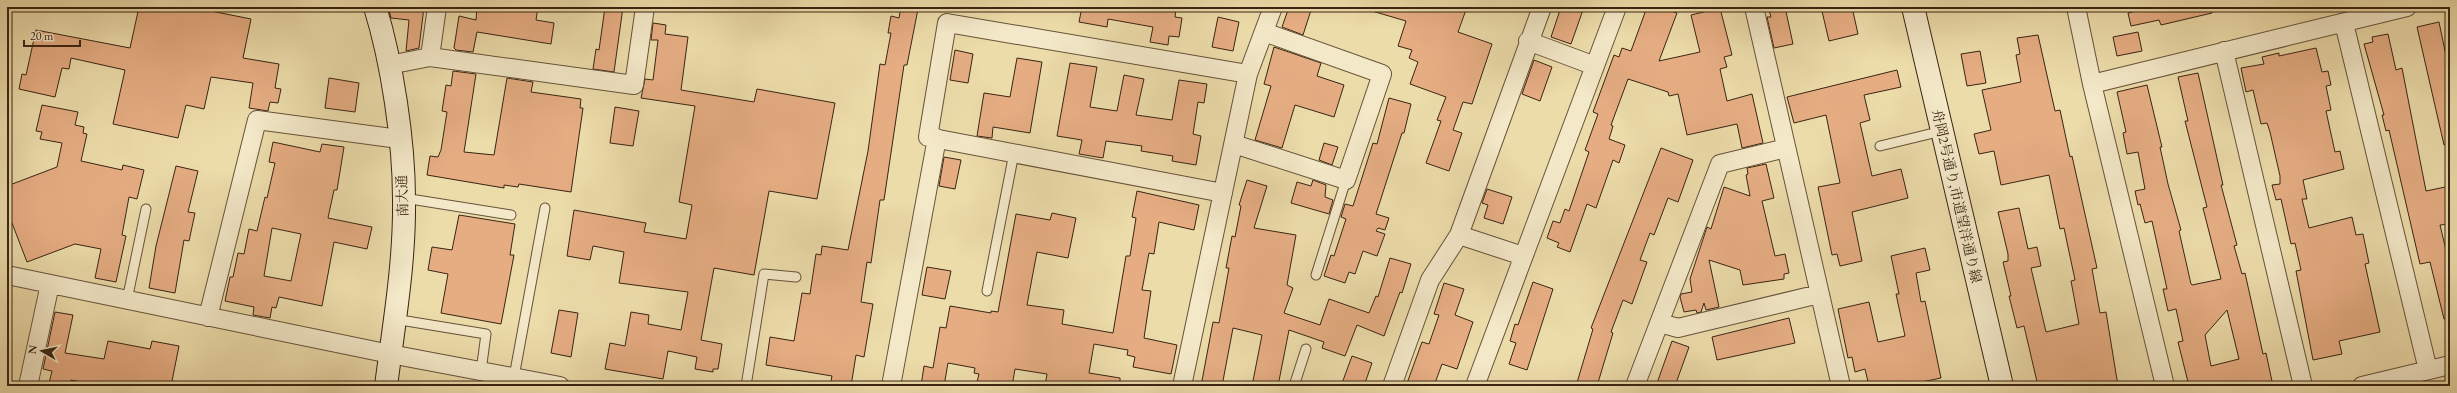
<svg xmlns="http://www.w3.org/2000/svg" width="2457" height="393" viewBox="0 0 2457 393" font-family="'EB Garamond','Noto Serif JP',serif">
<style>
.building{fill:#e6ad83;stroke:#392413;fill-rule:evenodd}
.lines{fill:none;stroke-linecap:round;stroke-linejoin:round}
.lane-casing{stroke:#665239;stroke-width:11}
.street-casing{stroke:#665239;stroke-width:20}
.secondary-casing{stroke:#392413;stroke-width:24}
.lane{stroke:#f3e8c8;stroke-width:9}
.street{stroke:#f3e8c8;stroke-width:18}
.secondary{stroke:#f3e8c8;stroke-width:22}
.labels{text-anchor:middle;stroke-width:3;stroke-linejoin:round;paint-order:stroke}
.street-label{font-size:14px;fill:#392413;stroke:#f3e8c8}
</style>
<rect width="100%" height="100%" fill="#ecdcaa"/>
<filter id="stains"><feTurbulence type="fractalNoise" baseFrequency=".005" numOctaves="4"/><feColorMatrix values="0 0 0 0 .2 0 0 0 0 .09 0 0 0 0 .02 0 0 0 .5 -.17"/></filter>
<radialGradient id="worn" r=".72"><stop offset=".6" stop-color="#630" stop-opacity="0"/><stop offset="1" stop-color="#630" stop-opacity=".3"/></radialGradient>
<path class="building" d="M139,7H207L206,10L251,19L243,58L279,64L275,88L281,89L278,103L270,102L268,111L249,108L253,83L211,77L204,109L186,105L178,138L113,124L125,70L71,58L69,69L62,68L55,97L19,89L22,74L26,75L36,30L130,48Z
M388,7H424L419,48L406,51L409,20L391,18Z
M477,7H538L536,20L554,23L551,44L477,32L473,52L456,50L454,48L459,16L476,20Z
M605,7H623L614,72L593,69L596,49L599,50Z
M901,7L918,9L907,65H904L884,200H880L871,263L867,262L861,302L873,304L864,357L856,355L851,386H830L832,376L766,365L770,337L794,341L802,293L810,294L816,254L821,255L822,246L848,250L868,151L880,64L885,65L891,33H888L891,16L899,18Z
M1082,7H1161L1176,9L1175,17L1182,18L1179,37L1169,36L1168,45L1150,42L1153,27L1108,19L1107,27L1079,22Z
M1289,7H1312L1303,35L1282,27Z
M1372,7H1467L1458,32L1492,44L1472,104L1463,102L1453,130L1462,133L1449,171L1426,163L1441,121L1437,120L1446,97L1410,84L1418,62L1409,58L1412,50L1398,46L1406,21L1372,11Z
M1561,7H1584L1571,44L1551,37Z
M1647,7H1660L1677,13L1659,61L1700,52L1691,15L1720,8L1732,55L1724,57L1727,67L1720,69L1727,101L1752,94L1763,143L1742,148L1737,124L1687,135L1678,94L1669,96L1668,92L1628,79L1611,125L1613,126L1609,139L1625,145L1619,163L1613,160L1596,208L1587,204L1570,252L1557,247L1559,243L1547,238L1553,221L1560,223L1565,209L1569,211L1589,152L1585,150L1598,114L1593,112L1614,55L1619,57L1622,48L1631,51Z
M1768,7H1785L1793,44L1774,48L1767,17H1771Z
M1821,7H1852L1858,34L1829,41Z
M2151,7H2211L2212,13L2161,25L2159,20L2131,26L2128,13Z
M1218,17L1239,22L1233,51L1212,47Z
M2439,22L2450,75V144L2444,145L2417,27Z
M653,23L666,25L665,34L688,37L681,90L754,102L757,89L835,103L817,199L769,191L754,275L714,268L701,340L722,344L718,369H713V372L695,369L697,357L668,351L663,379L605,369L610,343L625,346L631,312L649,315L648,324L681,330L688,292L619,283L624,252L593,246L590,260L567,256L574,210L646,223L644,232L686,239L692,205L679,202L695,106L641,98L645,79L653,80L658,40H651Z
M2138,32L2142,51L2117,56L2113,37Z
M2388,34L2396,70L2402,68L2426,191L2450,186V224L2440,225L2450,267V319H2444L2430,262L2420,264L2389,130L2386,131L2382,115H2384L2364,44L2373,42L2372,37Z
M2038,35L2055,111L2060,110L2070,157L2072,156L2097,268L2092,269L2100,313L2106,312L2118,386H2038L2024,326L2017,328L2009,296H2011L2003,262L2008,261V254L1998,212L2019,208L2028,249L2037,247L2041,266L2031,268L2046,332L2079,324L2071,281L2075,280L2064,228L2060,229L2049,175L2001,185L1994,151L1979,154L1974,134L1991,130L1982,90L2021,82L2016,55L2020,54L2017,38Z
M1274,47L1321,63L1317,76L1344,85L1334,117L1295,105L1282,148L1255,140L1271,86L1264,84Z
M2316,48L2322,72L2328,71L2331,85L2326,86L2331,110L2326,111L2335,152L2340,151L2344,169L2303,180L2307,199H2302L2309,228L2352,217L2356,235L2363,234L2369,263L2365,264L2380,332L2339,341L2342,354L2313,360L2296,271L2301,270L2295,243L2291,244L2281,199L2276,200L2272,185L2280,184V176L2270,132L2267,123L2261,124L2253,90L2246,92L2241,68L2264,64L2262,57L2279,53V56Z
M955,50L973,54L968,83L950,80Z
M1980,51L1986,83L1967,86L1961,54Z
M1017,58L1042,62L1030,133L993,127L992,138L977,136L984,93L1010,97Z
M1534,60L1552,67L1540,101L1522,94Z
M1070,63L1097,67L1090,107L1117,111L1124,75L1144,79L1136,115L1172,120L1179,80L1207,84L1204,103L1198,102L1193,134L1201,136L1196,165L1172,161L1173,156L1141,151L1142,146L1106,141L1103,158L1079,154L1082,140L1057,136Z
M1897,70L1901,87L1864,95L1870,120L1860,123L1872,176L1901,169L1908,198L1852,212L1862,261L1840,266L1837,254L1832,255L1818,187L1840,183L1826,115L1794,123L1787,97Z
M453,71L476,74L464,152L494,155L507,78L533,82L531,92L581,99L580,108H583L571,192L519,184L518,187L504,185V188L427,175L430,156L438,157L441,150L447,112L442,111L446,85L451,86Z
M2198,73L2223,185H2221L2237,245L2234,246L2242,274L2245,273L2263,354L2266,353L2273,386H2189L2178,342L2183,341L2176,309L2168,311L2163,289H2167L2152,221L2145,223L2140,204L2138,205L2135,191L2145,189L2138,152L2127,154L2123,133L2126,132L2117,92L2147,85L2160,139L2162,147H2160L2168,184L2181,230L2179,231L2191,284L2192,285L2221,279L2203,208L2207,207L2185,121H2188L2178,77ZM2227,310L2239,359L2211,366L2205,335Z
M329,78L359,83L355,112L325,108Z
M1389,98L1411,104L1404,133H1402L1376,214L1389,218L1385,230L1378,228L1376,231L1385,234L1377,256L1363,251L1355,274L1349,272L1345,283L1324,276L1331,255L1334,256L1346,219L1341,217L1345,204L1353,206L1373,143L1377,144Z
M42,105L78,112L75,125L84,127L83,133L87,134L81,161L122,170L123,165L144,170L137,199L129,197L122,235L126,236L116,282L95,278L101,249L75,244L27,262L7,210V186L57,167L62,143L40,139L42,132L36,131Z
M615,107L639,111L633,146L610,143Z
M273,142L320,152L322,144L344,147L337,190H334L328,218L372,227L367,249L334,242L322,306L279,297L276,308L272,307L270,318L253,315L254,307L225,301L230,277H233L238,253L244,254L249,229L257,231L265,197L267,198L275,163L269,162ZM272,228L301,234L291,281L264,276Z
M1324,143L1338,147L1332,165L1319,160Z
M1661,148L1693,160L1678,202L1668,198L1654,235L1650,233L1640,260L1647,262L1632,304L1623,300L1611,332L1613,333L1597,386H1576L1593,329L1591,328Z
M944,157L961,160L955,189L939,186Z
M1766,164L1774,198L1762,201L1775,256L1785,254L1789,273L1784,274V279L1743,285L1740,270L1709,260L1719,307L1706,310L1704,303L1701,312L1697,313L1696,310L1684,312L1680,297L1681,294L1692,292L1690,279L1707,227L1711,229L1724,187L1750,196L1746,175L1748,174L1747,168Z
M176,166L198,171L188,212L195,213L189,241L184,240L175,293L149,288L156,246Z
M1247,180L1267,186L1254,228L1296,235L1287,285L1293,288L1284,313L1320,325L1329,299L1369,313L1376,296L1378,297L1390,258L1411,264L1402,293L1400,292L1384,336L1357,325L1345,356L1322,348L1324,342L1289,330L1278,386H1252L1262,335L1233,328L1222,386H1201L1213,322L1219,323L1229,268H1226L1232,236L1235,237L1241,206L1239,205Z
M1313,180L1326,185L1325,197L1333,200L1329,214L1291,203L1297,182L1311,186Z
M1487,189L1512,197L1503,224L1484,218L1488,205L1482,203Z
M1137,191L1199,205L1194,230L1159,222L1154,254L1149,253L1142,290L1151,291L1144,338L1177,345L1171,374L1133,367L1135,357L1127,355L1128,350L1094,344L1089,373L1120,378V386H1045L1047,374L1015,369L1012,386H976L979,374L974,373L975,368L948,363L944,386H921L924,366L933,368L940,327L946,328L950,306L991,313V311L998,312L1016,214L1050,220L1052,213L1076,218L1068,258L1037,252L1027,305L1064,310L1062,324L1113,333L1126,256H1130L1136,218L1132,217Z
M459,215L515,224L510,255H514L501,324L441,313L448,274L428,270L432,247L452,250Z
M1925,248L1930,270L1916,273L1921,302L1925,301L1941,378L1903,386H1869L1865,369L1855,372L1852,357L1848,358L1838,309L1869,302L1878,342L1905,336L1896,294H1899L1891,256Z
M927,267L951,271L945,299L922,295Z
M1533,282L1553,289L1527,370L1509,364L1516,343L1510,341L1515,324L1518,325Z
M1444,283L1464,289L1455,315L1473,322L1457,369L1442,364L1435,383L1432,382L1430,386H1406L1422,342L1429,344L1439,315L1434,314Z
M559,310L578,313L571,357L551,353Z
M55,312L73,315L65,353L104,359L108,341L150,349L152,341L179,346L171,386H100L71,380L70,386H54L49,383L52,371L43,369Z
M1789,318L1795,343L1717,360L1712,337Z
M1672,341L1689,347L1675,386H1656Z
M1352,356L1372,363L1364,386H1341Z"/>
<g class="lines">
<defs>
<path id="lane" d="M1880,146L1942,131
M404,198L511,215
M1316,275L1346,180
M987,291L1014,153
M127,300L146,209
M394,319L486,334L481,371
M514,377L545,208
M746,386L764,274L796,277
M1294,386L1306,349"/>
<path id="street" d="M1754,7L1841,386
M2076,7L2092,84L2165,386
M2344,23L2428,370
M1528,41L1595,66
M2224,51L2303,386
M430,57L634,85L645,7
M389,65L430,57L437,7
M2092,84L2407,7
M1234,144L1346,180L1382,74L1264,32
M1223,193L928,137L947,23L1248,74
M1459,235L1523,256
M7,275L390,354L560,386
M208,317L257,120L399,139
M1660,323L1678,328L1819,294
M28,386L50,284
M891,386L937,138
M1182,386L1248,74L1273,7
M1392,386L1430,280L1459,235L1542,7
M1475,386L1617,7
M1635,386L1720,164L1786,148
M2362,386L2450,365"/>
<path id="secondary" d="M375,7C392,62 404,141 404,199C405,261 394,324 386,386
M1913,7L2002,386"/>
</defs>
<use href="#lane" class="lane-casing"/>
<use href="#street" class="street-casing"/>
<use href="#secondary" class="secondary-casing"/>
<use href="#lane" class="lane"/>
<use href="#street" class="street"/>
<use href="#secondary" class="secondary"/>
</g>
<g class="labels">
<g class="street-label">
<text transform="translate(402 196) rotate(-92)" y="5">南大通</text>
<text transform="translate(1957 196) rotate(77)" y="5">舟岡2号通り,市道望洋通り線</text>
</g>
</g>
<rect width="2457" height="393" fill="none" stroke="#ecdcaa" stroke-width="24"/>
<rect x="8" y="8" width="2441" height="377" fill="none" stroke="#392413" stroke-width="2"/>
<rect x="12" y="12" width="2433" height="369" fill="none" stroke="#392413"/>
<g transform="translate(42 351) rotate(279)" stroke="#f3e8c8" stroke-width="3" paint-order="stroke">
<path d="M0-3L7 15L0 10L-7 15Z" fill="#392413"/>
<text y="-6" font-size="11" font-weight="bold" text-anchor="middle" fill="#392413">N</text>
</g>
<path d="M24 40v6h56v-6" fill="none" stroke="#392413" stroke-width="2"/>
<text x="30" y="40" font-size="12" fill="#392413" stroke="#f3e8c8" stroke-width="3" paint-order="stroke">20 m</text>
<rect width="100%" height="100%" filter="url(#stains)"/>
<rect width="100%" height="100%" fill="url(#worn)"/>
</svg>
